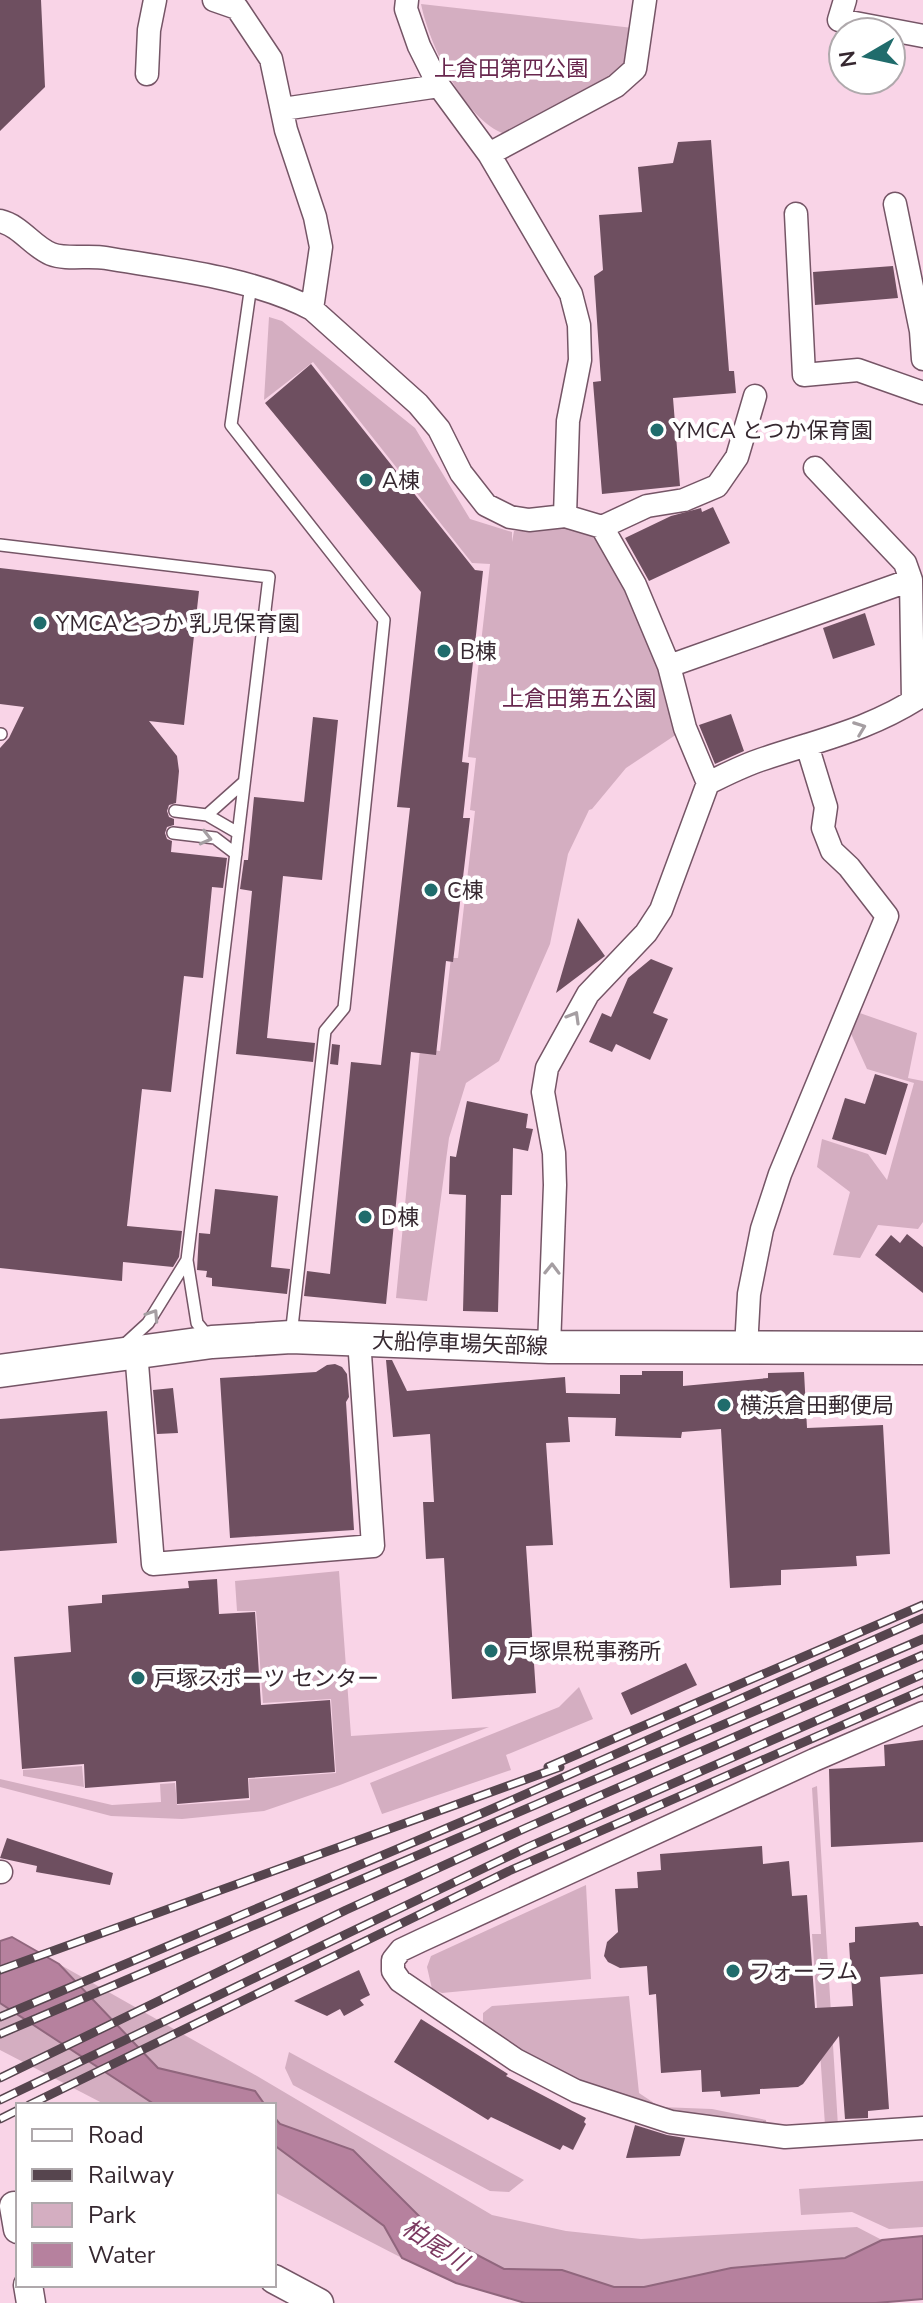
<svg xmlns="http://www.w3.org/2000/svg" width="923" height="2303" viewBox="0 0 923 2303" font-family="'Nunito Sans','Noto Sans JP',sans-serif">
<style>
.green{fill:#d4aec1}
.water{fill:#b6819e;stroke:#90667d;stroke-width:2}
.building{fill:#6e4f60}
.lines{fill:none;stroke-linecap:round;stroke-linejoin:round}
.service-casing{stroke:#755566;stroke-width:14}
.minor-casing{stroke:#755566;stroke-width:25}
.tertiary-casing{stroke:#755566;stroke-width:31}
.secondary-casing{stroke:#755566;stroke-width:35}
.service{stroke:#fff;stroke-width:11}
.minor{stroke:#fff;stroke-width:22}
.tertiary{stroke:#fff;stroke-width:28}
.secondary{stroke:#fff;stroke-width:32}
.rail-casing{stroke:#56454e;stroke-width:9}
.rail{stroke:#fff;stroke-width:6;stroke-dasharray:18;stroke-linecap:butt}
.oneway{stroke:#a59ea2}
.poi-dot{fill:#206c6c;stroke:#fff;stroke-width:3}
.labels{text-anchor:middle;stroke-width:8;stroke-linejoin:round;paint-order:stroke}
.park-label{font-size:22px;fill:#68274e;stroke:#fff}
.poi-label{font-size:22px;fill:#362830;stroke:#fff;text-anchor:start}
.street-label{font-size:22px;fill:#362830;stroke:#fff}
.water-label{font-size:24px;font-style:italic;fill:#7c3a61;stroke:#fff}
</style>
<rect width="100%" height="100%" fill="#f9d4e7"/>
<path class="green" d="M421,4L633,28L628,63L606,82L505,134C465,121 429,44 421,4Z
M269,317L282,321L415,428L470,519L512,532V542L514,531L567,528L594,536L628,589L659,669L677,734L626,768L592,809L589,810L568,854L550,944L499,1061L466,1083L449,1138L427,1301L396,1298L420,1049L440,1051L451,958H458L475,811L470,810L476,758L468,757L490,564L472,563L313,362L264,400Z
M854,1011L917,1033L908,1078L923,1081V1222L918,1229L878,1225L860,1258L833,1255L850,1192L817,1167L822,1139L868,1154L887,1180L914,1083L867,1069L848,1027Z
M339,1571L351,1736L489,1727L340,1785L264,1811L182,1819L111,1816L0,1787V1779L112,1805L161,1802L160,1784L175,1783L177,1805L250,1800L249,1779L336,1773L331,1699L263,1703L256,1611H237L235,1581Z
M579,1687L593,1719L506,1755L511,1770L382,1814L370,1783L559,1707Z
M82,1766L84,1787L23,1776V1770Z
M817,1786L838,2126L825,2125L812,1934H821L812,1788Z
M586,1885L591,1979L442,1993L432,1989L427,1967L431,1956Z
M59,1964L257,2076L492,2215L566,2231L641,2239L857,2227L882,2240L845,2258L731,2268L644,2287H614L562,2270L504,2269L437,2234L353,2150L280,2124L274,2117V2105H265L255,2092L158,2068Z
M629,1996L639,2093L660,2107L712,2109L766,2120V2128L674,2117L598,2092L531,2058L483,2024V2013L492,2006Z
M0,2003L154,2104L158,2105H106L0,2050Z
M289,2052L524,2180L509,2192L490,2191L293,2085L285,2068Z
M274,2145L384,2226L402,2258L274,2192Z
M923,2181V2227L889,2229L852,2212L801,2215L799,2189Z"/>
<path class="water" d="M12,1937L59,1964L158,2068L255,2091L265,2105L154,2104L0,2003V1941Z
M274,2117L280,2124L353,2150L437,2234L504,2269L562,2270L614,2287H644L731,2268L845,2258L882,2240L923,2236V2299L876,2303H525L456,2283L402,2258L384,2226L274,2145Z"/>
<path class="building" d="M0,0H41L45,87L0,131Z
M711,140L729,371H734L736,393L673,398L680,486L602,494L593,382L601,381L594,276L603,270L599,215L642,212L638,167L673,163L678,142Z
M893,266L898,298L815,305L813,272Z
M311,364L475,570L483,571L462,762L469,763L463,818H470L453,962L446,961L436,1055L411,1052L386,1304L304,1296L307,1271L330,1274L351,1062L381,1065L410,808L397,807L421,592L265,403Z
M713,507L730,543L649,581L625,538L671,516L701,508L702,512Z
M0,568L199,591L184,725L149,721L177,756L179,771L176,803L169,805L167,811L169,817L174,819V825L167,827L165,833L167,839L172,841L171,852L227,858L223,888L212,887L203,978L184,976L171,1092L142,1089L127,1226L182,1231L179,1257L173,1267L123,1262L122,1281L0,1268V748L9,738L24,707L0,704Z
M865,613L875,645L833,659L823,628Z
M731,714L744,751L715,764L699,725Z
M313,717L338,720L322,880L283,876L267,1038L315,1043L313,1062L236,1054L252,891L240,889L244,860H248L254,797L304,802Z
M578,918L605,956L556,993Z
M651,959L673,968L653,1013L668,1019L650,1060L616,1044L612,1052L589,1042L602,1013L611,1017L628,978Z
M332,1044L340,1045L338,1065L330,1064Z
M875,1074L908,1084L886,1155L832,1139L845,1098L865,1104Z
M467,1101L528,1114L526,1128L533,1129L528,1151L513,1148L512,1195H501L498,1312L463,1311L466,1195L449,1194L450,1156L456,1157Z
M215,1189L278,1196L271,1267L290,1269L287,1294L212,1286V1278L206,1277L207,1271L197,1270L199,1233L210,1234Z
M907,1234L923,1247V1293L875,1255L891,1235L900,1243Z
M386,1360H392L407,1391L565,1377L566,1393L620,1394V1375H642V1371H683V1386L768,1378V1373L804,1372L807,1428L883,1425L890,1554L856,1556L857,1566L781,1570V1585L730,1588L721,1429L682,1432L681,1438L615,1436L616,1418L568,1417L570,1442L546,1443L553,1545L526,1546L536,1693L452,1699L444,1558L426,1559L423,1502H434L430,1434L393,1437Z
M335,1364L342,1367L347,1374L349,1397L346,1402L354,1530L230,1538L220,1378L316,1372L327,1365Z
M173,1388L178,1433L157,1434L153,1390Z
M107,1411L117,1543L0,1551V1419Z
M217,1579L219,1614L255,1612L261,1705L330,1700L335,1772L248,1778L249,1798L177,1804L176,1781L85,1788L84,1764L22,1769L14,1657L71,1652L68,1606L102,1603V1595L189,1588L188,1581Z
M686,1663L697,1685L631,1715L621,1693Z
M923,1740V1842L831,1847L829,1769L885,1766L884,1745Z
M7,1838L113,1873L110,1885L36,1872L37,1866L0,1858Z
M762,1846L763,1864L789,1861L792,1896L807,1895L815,2008L853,2006L849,1943L855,1942V1927L918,1922L920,1926H923V1974L880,1977L889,2109L868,2111V2118L845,2119L839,2036L803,2084L798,2087L760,2089V2094L721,2097L720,2091L702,2092L701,2070L661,2073L656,1994L649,1995L647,1966L620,1968L608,1962L604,1956L607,1942L618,1932L615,1889L638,1888L637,1872L661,1870L660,1854Z
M359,1970L370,1995L360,2000L364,2005L344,2016L340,2009L327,2016L294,2001Z
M421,2019L508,2074L506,2076L586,2118L584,2122L586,2124L573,2150L563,2145L560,2150L491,2117L488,2120L394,2062Z
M635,2125L667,2135L685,2138L680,2156L626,2158Z"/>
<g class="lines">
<defs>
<path id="service" d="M251,285L231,425L384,620L344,1008L325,1031L291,1336
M0,545L269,577L187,1260L197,1323L210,1339
M0,734H1
M175,811L207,815L238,833
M207,815L244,782
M173,833L215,838L236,854
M124,1345L148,1323L187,1260"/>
<path id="minor" d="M214,0L237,8L271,59L286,130L315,217L321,247L312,309
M407,0L406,9L419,46L439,86L489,154L571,294L579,325L580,360L568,421L565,516
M845,0L839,20L923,36
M147,74L149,30L155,0
M283,109L439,86
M489,154L616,86L635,69L645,0
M895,204L921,331L923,359
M796,214L804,375L858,370L923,393
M0,221C21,226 32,246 51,254C66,260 89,255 106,258C171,269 254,278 312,309L418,404L439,429L461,473L486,505L510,517L529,520L565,516L602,527L635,585L669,666L685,728L708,783L661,910L646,933L588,994L547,1068L543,1092L554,1153L555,1185L549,1347
M815,468L905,563L911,580
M602,527L647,506L684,500L717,486L737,457L755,396
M669,666L911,580L913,701
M708,783C725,775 742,766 760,760C819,740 870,730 923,695
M746,1348L749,1294L762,1229L780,1174L887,916L849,867L832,851L823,828L826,807L807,745
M136,1351L153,1564L373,1546L359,1339
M923,1713L814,1760L420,1941L401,1950L393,1960V1971L400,1981L516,2060L576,2091L671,2122L785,2137L923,2128
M0,1872H1"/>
<path id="tertiary" d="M14,2206L18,2229
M274,2279L319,2303
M28,2285L31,2303"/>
<path id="secondary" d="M0,1371L212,1342L291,1337L549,1347L923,1348"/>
</defs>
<use href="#service" class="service-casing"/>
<use href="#minor" class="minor-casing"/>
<use href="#tertiary" class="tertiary-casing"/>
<use href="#secondary" class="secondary-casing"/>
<use href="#service" class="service"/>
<use href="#minor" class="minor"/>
<use href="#tertiary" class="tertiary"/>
<use href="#secondary" class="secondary"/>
<defs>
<path id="rail" d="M548,1767L923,1605
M0,1970L560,1767
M0,2017L485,1812L923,1618
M0,2034L923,1639
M0,2078L346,1910L528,1827L923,1655
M0,2100L528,1847L923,1674
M29,2105L509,1871L923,1690
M0,2119L18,2110"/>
</defs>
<use href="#rail" class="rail-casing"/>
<use href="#rail" class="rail"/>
</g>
<defs><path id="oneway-chevron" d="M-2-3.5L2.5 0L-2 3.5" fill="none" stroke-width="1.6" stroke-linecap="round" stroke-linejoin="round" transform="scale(2)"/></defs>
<g class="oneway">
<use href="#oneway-chevron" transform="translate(860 728) rotate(-21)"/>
<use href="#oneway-chevron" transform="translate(206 838) rotate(14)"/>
<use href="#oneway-chevron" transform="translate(574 1017) rotate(-60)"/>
<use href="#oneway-chevron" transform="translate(552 1269) rotate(-89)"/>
<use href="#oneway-chevron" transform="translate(153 1315) rotate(-57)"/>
</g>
<g class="poi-dot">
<circle cx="657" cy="430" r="8"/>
<circle cx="366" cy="480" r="8"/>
<circle cx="40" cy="623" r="8"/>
<circle cx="444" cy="651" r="8"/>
<circle cx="431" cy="890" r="8"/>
<circle cx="365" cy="1217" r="8"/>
<circle cx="724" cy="1405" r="8"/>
<circle cx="491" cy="1651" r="8"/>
<circle cx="138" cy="1678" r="8"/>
<circle cx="733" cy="1971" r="8"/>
</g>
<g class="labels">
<g class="park-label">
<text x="511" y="76">上倉田第四公園</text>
<text x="579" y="706">上倉田第五公園</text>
</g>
<g class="poi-label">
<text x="673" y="438">YMCA とつか保育園</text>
<text x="382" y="488">A棟</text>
<text x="56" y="631">YMCAとつか 乳児保育園</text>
<text x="460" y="659">B棟</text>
<text x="447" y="898">C棟</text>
<text x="381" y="1225">D棟</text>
<text x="740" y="1413">横浜倉田郵便局</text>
<text x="507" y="1659">戸塚県税事務所</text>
<text x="154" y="1686">戸塚スポーツ センター</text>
<text x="749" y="1979">フォーラム</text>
</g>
<g class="street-label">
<text transform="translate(460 1343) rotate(2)" y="8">大船停車場矢部線</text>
</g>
<g class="water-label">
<text transform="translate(435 2245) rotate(33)" y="8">柏尾川</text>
</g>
</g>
<rect x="16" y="2103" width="260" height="184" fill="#ffffff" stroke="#afa9ac" stroke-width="2"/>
<rect x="32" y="2129" width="40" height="12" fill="#ffffff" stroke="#afa9ac" stroke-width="2"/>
<text x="88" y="2143" font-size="24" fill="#362830">Road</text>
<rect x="32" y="2169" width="40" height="12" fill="#56454e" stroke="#afa9ac" stroke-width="2"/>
<text x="88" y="2183" font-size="24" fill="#362830">Railway</text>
<rect x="32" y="2203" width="40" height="24" fill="#d4aec1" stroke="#afa9ac" stroke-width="2"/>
<text x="88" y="2223" font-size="24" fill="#362830">Park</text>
<rect x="32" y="2243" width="40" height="24" fill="#b6819e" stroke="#afa9ac" stroke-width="2"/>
<text x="88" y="2263" font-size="24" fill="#362830">Water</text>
<g transform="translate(867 56) rotate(261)"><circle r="38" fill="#ffffff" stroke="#afa9ac" stroke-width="2"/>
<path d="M0-6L14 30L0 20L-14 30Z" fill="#206c6c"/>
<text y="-12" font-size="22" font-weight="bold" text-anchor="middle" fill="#362830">N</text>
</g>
</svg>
